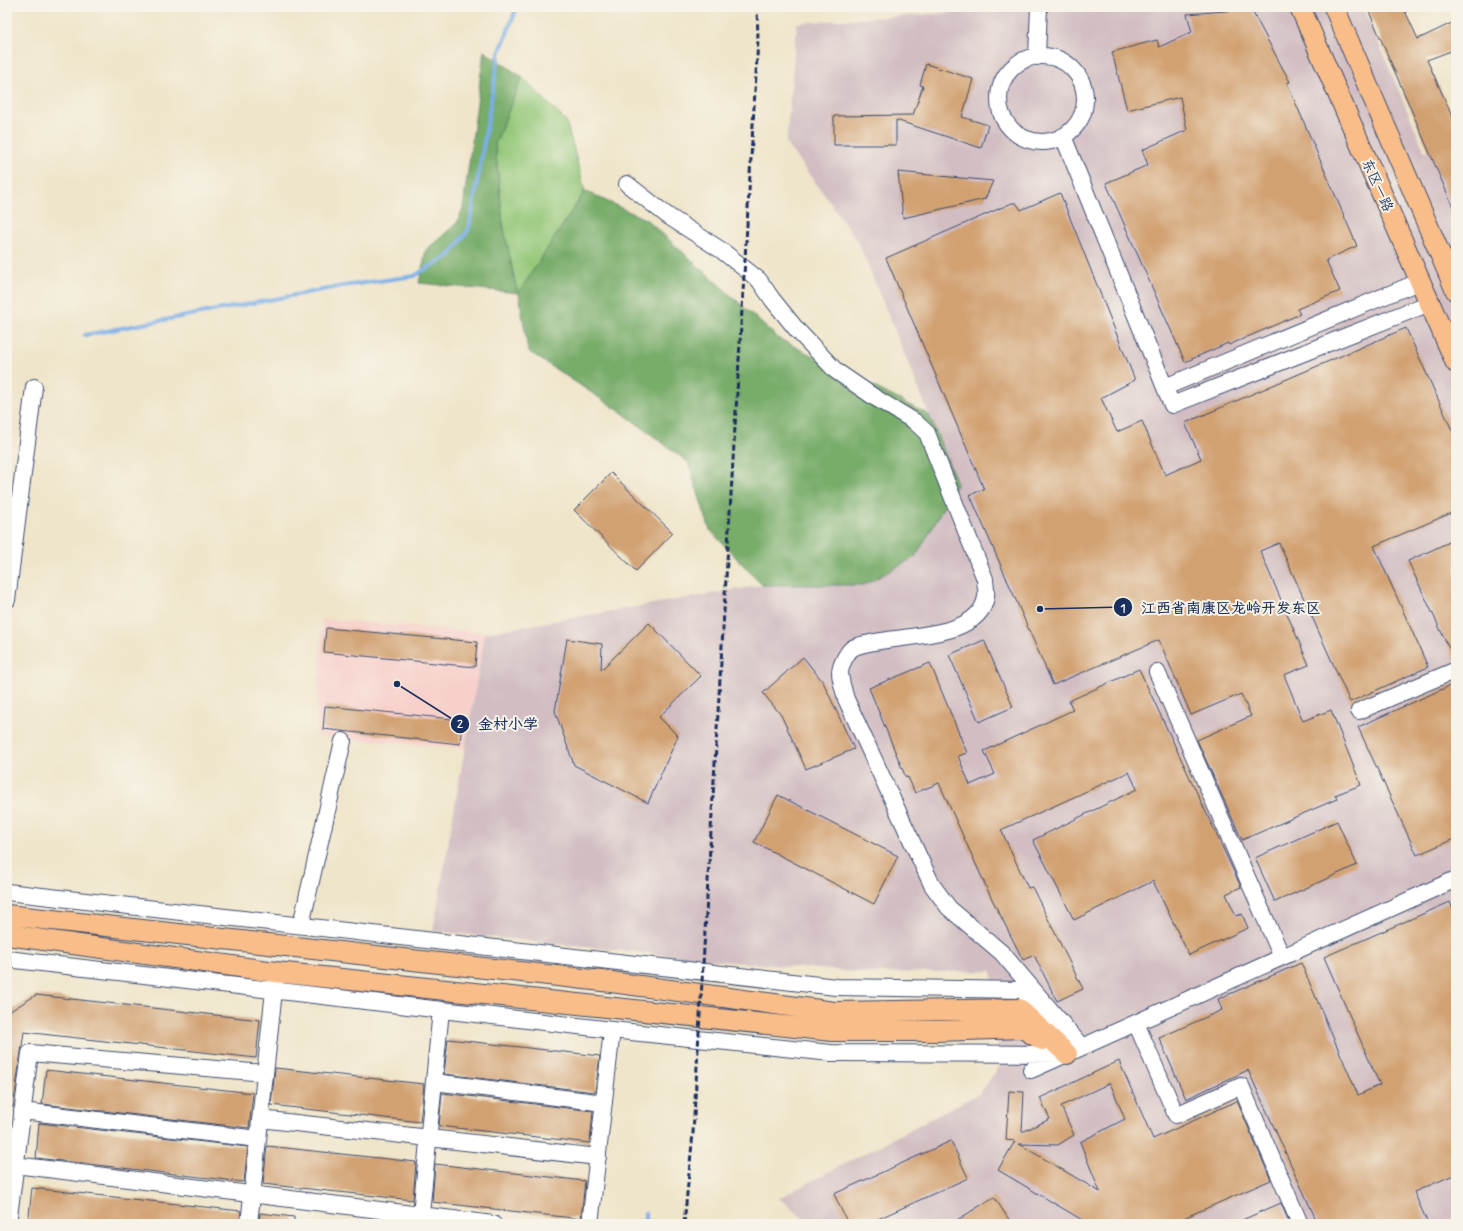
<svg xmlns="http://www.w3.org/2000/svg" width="1463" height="1231" viewBox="0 0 1463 1231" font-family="Mynerve,'LXGW WenKai TC',sans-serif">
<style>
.built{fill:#f7d0cb}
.industrial{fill:#d2bec2}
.green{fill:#94c879;stroke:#587c6c}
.forest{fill:#77ac69;stroke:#496e64}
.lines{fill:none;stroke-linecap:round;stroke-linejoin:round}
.stream{stroke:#7aafe8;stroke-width:4}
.building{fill:#d1a172;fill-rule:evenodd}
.minor-casing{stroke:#3b4a6e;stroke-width:18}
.major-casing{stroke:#3b4a6e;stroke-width:22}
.minor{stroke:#fff;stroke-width:16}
.major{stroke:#f8bd89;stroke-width:20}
.rail{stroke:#1b2f5e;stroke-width:3;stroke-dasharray:6 3;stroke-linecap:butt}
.labels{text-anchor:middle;stroke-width:4;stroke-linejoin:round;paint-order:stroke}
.street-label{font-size:14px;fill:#1b2f5e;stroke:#f7f3e8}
.leader{fill:none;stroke:#1b2f5e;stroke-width:1.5}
.callout-dot{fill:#1b2f5e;stroke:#f7f3e8;stroke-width:1.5}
.mark-label{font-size:12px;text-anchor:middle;font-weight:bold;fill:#fff}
.callout-label{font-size:15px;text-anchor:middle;font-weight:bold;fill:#1b2f5e;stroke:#f7f3e8;stroke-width:4;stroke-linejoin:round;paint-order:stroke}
</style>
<rect width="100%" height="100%" fill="#f7f3e8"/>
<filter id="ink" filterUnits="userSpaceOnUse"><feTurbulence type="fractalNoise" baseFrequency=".025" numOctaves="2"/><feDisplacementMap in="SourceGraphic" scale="8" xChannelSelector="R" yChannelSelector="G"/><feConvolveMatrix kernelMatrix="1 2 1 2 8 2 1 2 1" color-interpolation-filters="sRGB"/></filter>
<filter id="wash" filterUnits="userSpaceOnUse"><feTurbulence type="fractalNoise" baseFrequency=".012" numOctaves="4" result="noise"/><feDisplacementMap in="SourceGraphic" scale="16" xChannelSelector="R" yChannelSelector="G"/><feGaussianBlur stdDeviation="0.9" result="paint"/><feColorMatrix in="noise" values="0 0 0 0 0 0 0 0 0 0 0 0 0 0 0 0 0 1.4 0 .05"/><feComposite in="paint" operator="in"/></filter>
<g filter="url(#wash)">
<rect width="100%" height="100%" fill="#efe5ca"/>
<path class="built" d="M322,619L485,633L464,748L316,736Z"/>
<path class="industrial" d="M1038,7H1363L1425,152L1456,139V1224H810L779,1198L980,1093L999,1067L992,971L869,973L731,962L433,931L485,633L762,585H864L957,483L860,246L830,202L786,144L797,23Z"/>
<path class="green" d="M522,77L566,121L585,191L519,293L516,287L503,224L495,144Z"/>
<path class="forest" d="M484,51L522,77L495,144L503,224L516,287L519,292L585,191L647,220L778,338L929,415L957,483L927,537L915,557L864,585H762L710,530L688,462L624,414L528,351L519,293L419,283L426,250L457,223L463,208Z"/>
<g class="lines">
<path class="stream" d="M85,335L343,286L414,276L450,255L469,229L499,54L517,7
M645,1224V1213"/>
</g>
<g id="blocks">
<path class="building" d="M1367,7H1403L1418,39L1456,21V49L1427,60L1456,124V214Z
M1251,9L1290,82L1287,83L1357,246L1326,260L1340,291L1297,309L1300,314L1229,345L1228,343L1185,362L1106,183L1148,165L1142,150L1187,130L1180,97L1127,110L1112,52L1157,40L1159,47L1192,32L1187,14Z
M926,64L973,79L962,117L988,125L981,148L896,120V145H834V116L913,115L923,86L920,85Z
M898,172L993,181L985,199L903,218Z
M1060,193L1135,380L1101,398L1117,432L1142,421L1165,475L1201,459L1185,423L1406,328L1456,439V511L1374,546L1428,667L1350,702L1279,543L1260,551L1309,665L1284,675L1303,721L1331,710L1361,785L1335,795L1337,799L1242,840L1197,740L1251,716L1241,694L1191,715L1159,640L1053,685L970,495L984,489L886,258L1012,203H1016L1021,210Z
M611,473L673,533L636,571L574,510Z
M1456,539V661H1455L1408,561Z
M649,623L701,676L659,717L678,736L648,803L574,765L555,711L567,639L602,644L601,670Z
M326,628L477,642L475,667L324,652Z
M984,640L1013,707L979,722L949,655Z
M803,657L823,682L854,749L806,769L781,715L763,693Z
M930,663L967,753L958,756L970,785L995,774L984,751L1073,710L1069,701L1139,669L1241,887L1226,894L1236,916L1242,914L1248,928L1189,955L1153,881L1074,920L1033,840L1137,789L1129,772L1001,830L1028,888L1032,887L1083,989L1057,1001L1034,955L1023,960L989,893L939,783L915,793L908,777L906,778L869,688Z
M1456,683V838L1417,855L1358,727Z
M325,706L462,720L460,744L323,729Z
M778,795L898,856L874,904L754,842Z
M1337,821L1357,865L1275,902L1255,858Z
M1450,902L1456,916V1174L1414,1192L1428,1224H1318L1248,1070L1186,1099L1159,1038L1222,1010L1218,999L1301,963L1358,1095L1380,1085L1324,957Z
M36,995L260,1020L256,1058L24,1032L13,1107H7V1013Z
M448,1039L600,1056L595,1092L444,1074Z
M1119,1061L1153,1139L1237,1101L1271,1180L1170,1224H1089L998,1170L1015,1141L1006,1140L1009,1091L1024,1092L1022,1132L1050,1119L1040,1098ZM1110,1083L1125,1119L1080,1142L1100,1192L1019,1144L1058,1145L1074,1135L1061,1106Z
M275,1068L424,1084L420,1122L271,1105Z
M46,1070L253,1093L249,1128L42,1104Z
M442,1093L593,1111L590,1143L439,1126Z
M39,1123L248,1147L244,1182L36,1158Z
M951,1141L968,1178L867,1224H848L834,1194Z
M267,1146L416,1162L413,1200L263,1184Z
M435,1164L585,1181L581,1219L432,1202Z
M32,1188L241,1211L240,1224H28Z
M994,1197L1012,1224H951Z
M1281,1203L1290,1224H1233Z
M260,1213L294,1217V1224H259Z"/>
</g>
</g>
<g filter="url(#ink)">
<use href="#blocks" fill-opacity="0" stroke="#3b4a6e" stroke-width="1"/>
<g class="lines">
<defs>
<path id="minor" d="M999 99a43 43 0 1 1 86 0a43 43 0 1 1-86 0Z
M1037,57L1039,7
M1063,136L1172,405L1430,303
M627,184L668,216L721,250L759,280L772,299L797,330L836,371L874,397L914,421L927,433L985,579C985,584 987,591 986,597C979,643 888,633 855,647C848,649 841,664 840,672C840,680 844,691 846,699L932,885L949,908L1002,953L1082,1047
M1165,387L1421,281
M7,600L34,387
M1157,672L1282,957
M1359,711L1456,670
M7,892L836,987L1023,990L1053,1033
M301,925L343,741
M7,959L612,1030L831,1053L1067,1054
M1136,1023L1176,1115L1241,1086L1300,1224
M1031,1070L1456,879
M434,1082L604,1103
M22,1111L258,1139
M260,1119L598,1157
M7,1164L493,1224
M8,1224L30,1053L265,1073
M249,1224L275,981
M420,1224L441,1010
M590,1224L612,1030"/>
<path id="major" d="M1300,7L1456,363
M1334,7L1456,291
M7,915L611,982L834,1012L1019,1009L1067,1054
M7,935L276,972L832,1031H938L1022,1028L1042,1040"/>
</defs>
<use href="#minor" class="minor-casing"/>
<use href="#major" class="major-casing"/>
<use href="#minor" class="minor"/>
<use href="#major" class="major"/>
<path class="rail" d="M684,1224L693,1133L758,40L757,7"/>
</g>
</g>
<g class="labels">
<g class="street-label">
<text transform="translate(1378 185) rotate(66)" y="5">东区一路</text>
</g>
</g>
<path class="leader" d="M1040 609L1123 607M397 684L460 724"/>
<g class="callout-dot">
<circle cx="1040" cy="609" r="4"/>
<circle cx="397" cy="684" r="4"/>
<circle cx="1123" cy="607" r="10"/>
<circle cx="460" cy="724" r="10"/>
</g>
<g class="mark-label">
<text x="1123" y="612">1</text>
<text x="460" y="728">2</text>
</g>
<g class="callout-label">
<text x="1231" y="613">江西省南康区龙岭开发东区</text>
<text x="508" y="729">金村小学</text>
</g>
<rect width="1463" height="1231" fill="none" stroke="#f7f3e8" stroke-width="24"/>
</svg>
